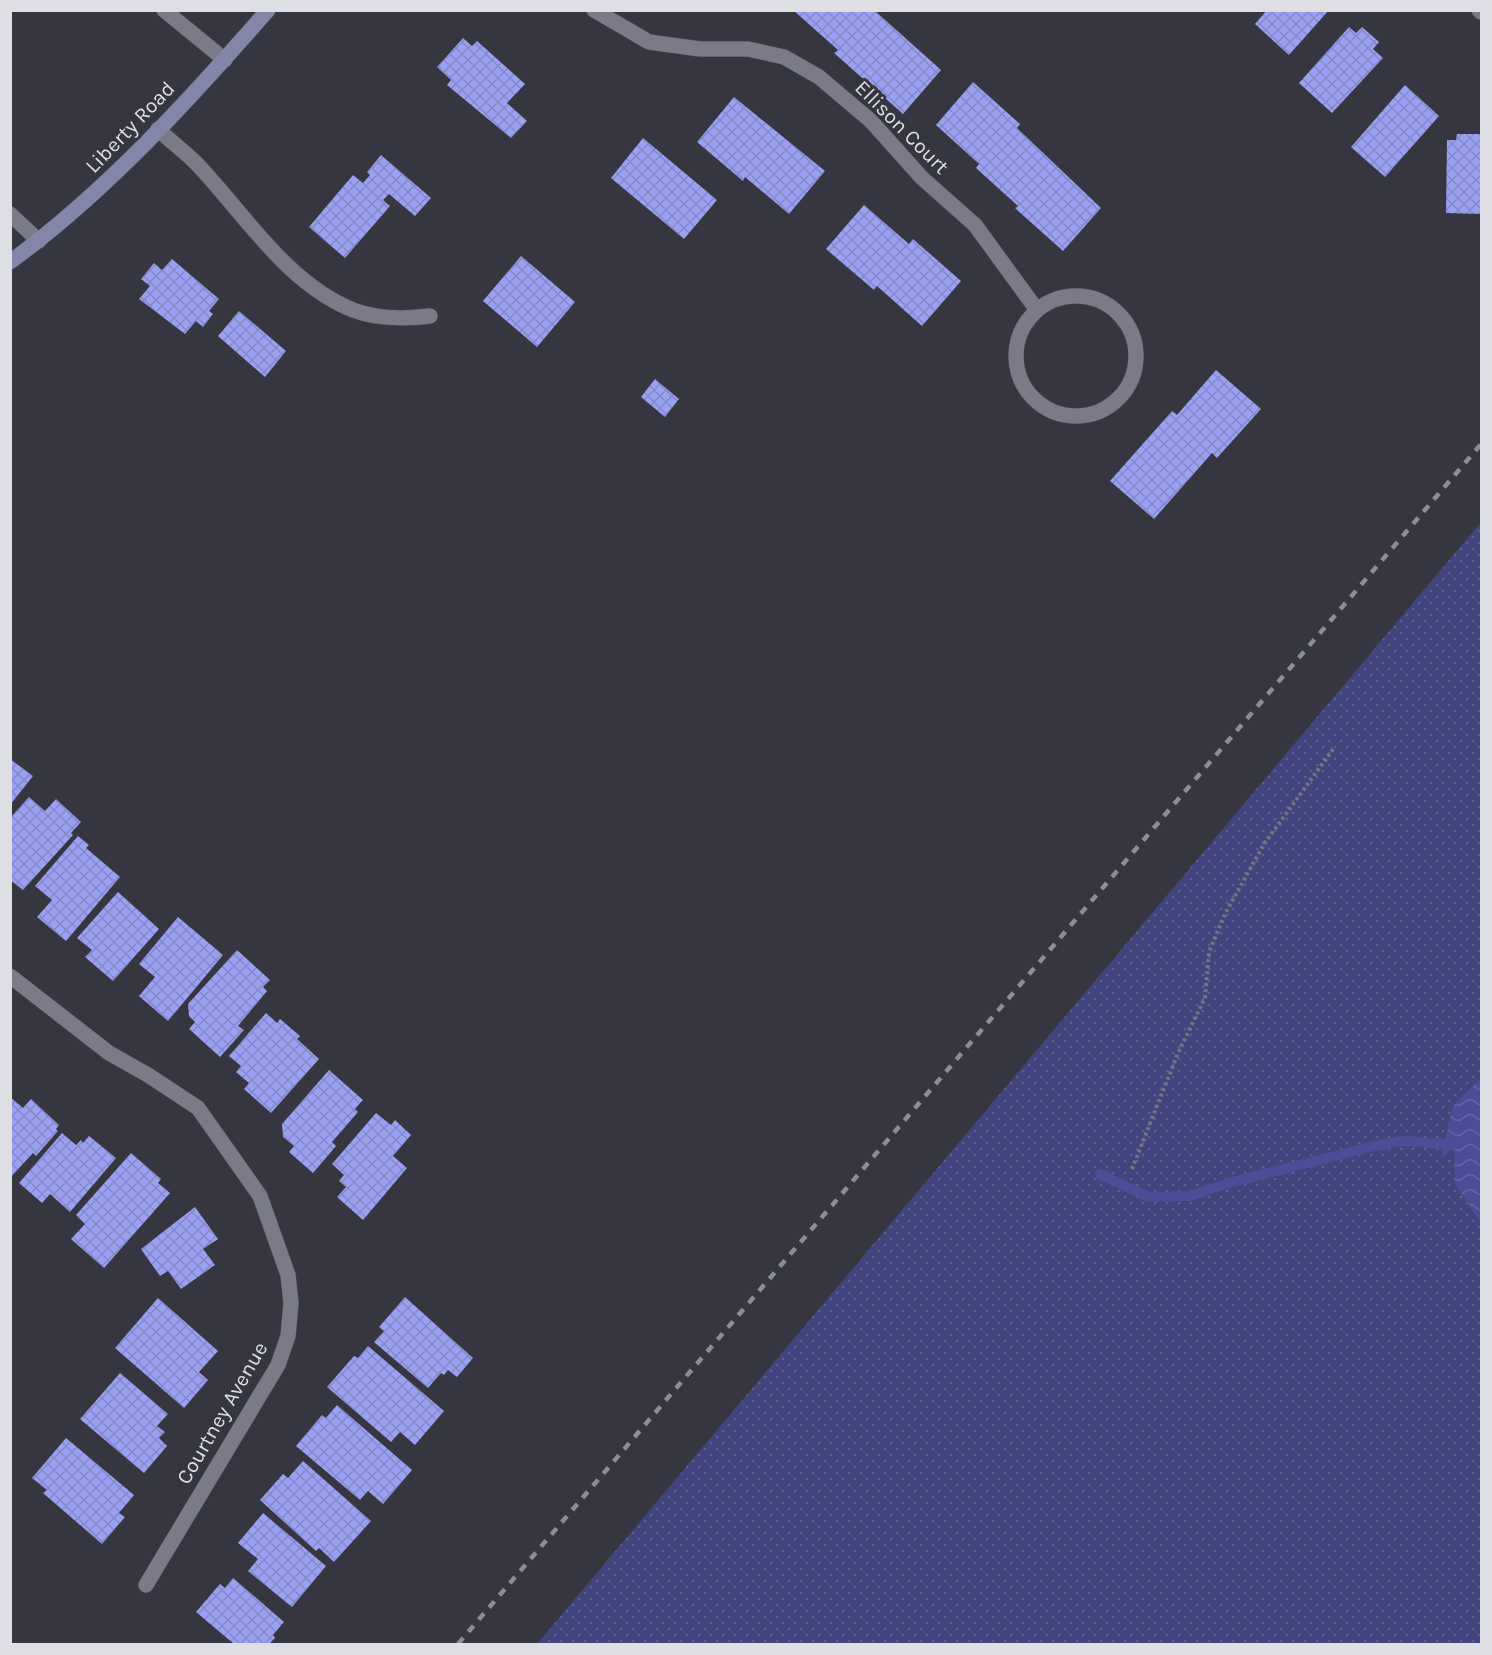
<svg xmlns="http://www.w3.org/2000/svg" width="1492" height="1655" viewBox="0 0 1492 1655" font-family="Karla,sans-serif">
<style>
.grass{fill:url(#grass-dots)}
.water{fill:url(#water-waves)}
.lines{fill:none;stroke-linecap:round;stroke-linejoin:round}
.stream{stroke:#4b4d98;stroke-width:10}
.building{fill:url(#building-cross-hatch)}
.service-casing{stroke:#52535c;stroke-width:16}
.minor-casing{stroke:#52535c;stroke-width:16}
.secondary-casing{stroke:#52535c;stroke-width:16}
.path{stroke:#75767e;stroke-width:4;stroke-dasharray:3 3;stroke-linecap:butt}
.service{stroke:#7a7b87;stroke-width:15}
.minor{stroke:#7a7b87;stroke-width:15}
.secondary{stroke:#8386a8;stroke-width:15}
.rail{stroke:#8c8d95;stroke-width:4.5;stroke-dasharray:8 8;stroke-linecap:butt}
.labels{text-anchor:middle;stroke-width:6;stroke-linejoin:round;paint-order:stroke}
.street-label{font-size:21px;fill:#dedfe5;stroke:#353640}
</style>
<defs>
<pattern id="grass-dots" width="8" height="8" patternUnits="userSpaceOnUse" patternTransform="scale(1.5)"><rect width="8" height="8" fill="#41447d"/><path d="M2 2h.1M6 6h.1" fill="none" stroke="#5c5f8f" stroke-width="1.8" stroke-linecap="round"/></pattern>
<pattern id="water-waves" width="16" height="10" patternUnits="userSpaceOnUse" patternTransform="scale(1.5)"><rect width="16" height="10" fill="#4b4d98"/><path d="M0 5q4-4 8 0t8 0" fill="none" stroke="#6466a6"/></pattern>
<pattern id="building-cross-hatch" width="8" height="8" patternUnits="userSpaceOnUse" patternTransform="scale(1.5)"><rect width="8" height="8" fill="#9aa1f3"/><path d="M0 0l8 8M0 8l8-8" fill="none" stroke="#848ac8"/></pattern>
</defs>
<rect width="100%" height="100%" fill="#353640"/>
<path class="grass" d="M1481,522V1644H537Z"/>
<path class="water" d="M1481,1078V1223L1455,1184L1454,1146L1441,1159L1453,1106Z"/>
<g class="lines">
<path class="stream" d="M1100,1174L1148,1197L1190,1196L1229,1183L1374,1146L1403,1141L1454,1145"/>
</g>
<path class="building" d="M793,10H874L941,70L903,114L834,53L838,50Z
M1267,10H1329L1289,55L1255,24Z
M1349,27L1356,33L1362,27L1379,42L1373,49L1383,58L1332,113L1299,83Z
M463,38L472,46L477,41L525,84L507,103L527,121L511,138L447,85L451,80L437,67Z
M973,82L1020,124L1017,128L1101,208L1063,251L1015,208L1018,206L976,168L979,164L936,125Z
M1405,85L1439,116L1385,177L1351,147Z
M734,97L825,171L789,214L745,177L743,181L697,142Z
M1457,134H1481L1482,214L1446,213L1447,140H1456Z
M643,138L717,200L684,239L611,178Z
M381,155L431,198L415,216L389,194L383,200L390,206L345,258L309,227L353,175L363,183L370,175L367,172Z
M864,205L909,244L913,239L961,281L922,326L877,286L874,290L826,249Z
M521,256L575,302L537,347L483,301Z
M172,259L219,299L209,311L213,314L203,327L196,321L185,334L139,299L150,286L141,279L154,263L162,270Z
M239,311L286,351L265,377L218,336Z
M1216,370L1261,409L1217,458L1212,453L1154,519L1110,481L1172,411L1177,415Z
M655,379L679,399L665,417L641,397Z
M10,759L33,776L10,805Z
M29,797L45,811L56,799L81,822L71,833L73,835L23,890L10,880V818Z
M78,836L89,845L86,848L120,877L66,941L37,917L52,900L35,886Z
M118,892L159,929L113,981L85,957L92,950L77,938Z
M178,917L223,955L168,1021L139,996L155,977L139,964Z
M237,950L270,980L263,987L267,991L238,1026L244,1030L220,1057L189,1029L195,1022L189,1016L188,1004Z
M266,1013L277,1023L280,1019L300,1036L297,1039L319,1059L271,1113L244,1089L249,1083L236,1072L241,1066L229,1056Z
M329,1070L363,1100L355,1109L358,1112L332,1142L336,1146L313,1173L289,1152L294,1146L283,1137L282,1124Z
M10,1097L23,1108L31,1099L59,1125L56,1129L58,1131L36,1156L33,1153L10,1178Z
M376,1113L391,1125L395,1120L411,1135L393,1156L407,1168L363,1220L337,1197L346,1187L339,1181L344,1175L332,1164Z
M62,1133L76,1145L81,1140L83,1143L89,1136L116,1158L70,1212L50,1194L42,1203L19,1183Z
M131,1153L161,1179L158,1183L170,1193L104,1268L71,1239L85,1224L76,1215Z
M195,1207L218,1239L203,1249L215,1265L181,1289L168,1271L160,1276L141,1249Z
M405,1297L473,1358L457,1377L448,1370L444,1375L441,1373L428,1388L374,1342L384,1331L379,1327Z
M158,1298L218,1351L199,1372L208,1380L184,1408L115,1348Z
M368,1346L444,1411L415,1445L400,1432L391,1442L327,1387L354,1356L358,1358Z
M120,1373L168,1414L157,1426L165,1432L159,1438L167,1446L144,1473L80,1419Z
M337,1405L412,1470L383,1504L368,1491L360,1500L296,1446L322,1415L326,1418Z
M66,1438L134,1495L119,1513L125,1517L102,1544L43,1493L47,1490L32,1478Z
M303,1461L371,1521L334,1562L319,1548L316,1551L260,1500L283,1474L288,1478Z
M263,1513L326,1566L292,1607L248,1571L258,1559L238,1543Z
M233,1578L284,1622L273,1635L275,1638L269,1644H234L196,1612L220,1584L225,1588Z"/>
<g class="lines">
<defs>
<path id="service" d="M164,10L225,60
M158,129C170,141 184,151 196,163C244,213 286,283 353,310C377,319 406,319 430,316
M10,214L39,241"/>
<path id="minor" d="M594,10L649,42L700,49H748L784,57L819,77L871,121L922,178L975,225L1037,310
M1479,10L1481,12
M1016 356a60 60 0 1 1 120 0a60 60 0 1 1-120 0Z
M10,976L109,1053L148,1075L198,1108L260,1196L288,1275L291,1303L288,1336L278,1365L146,1585"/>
<path id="secondary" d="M10,262C107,191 189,100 268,10"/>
</defs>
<use href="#service" class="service-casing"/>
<use href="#minor" class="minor-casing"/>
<use href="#secondary" class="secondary-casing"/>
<path class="path" d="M1132,1169L1178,1053L1205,998L1209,952L1225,914L1264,844L1334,748"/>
<use href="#service" class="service"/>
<use href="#minor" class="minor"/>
<use href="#secondary" class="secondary"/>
<path class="rail" d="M458,1644L1482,443"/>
</g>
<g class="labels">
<g class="street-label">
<text transform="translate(130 127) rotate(-46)" y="7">Liberty Road</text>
<text transform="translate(902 127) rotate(45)" y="7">Ellison Court</text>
<text transform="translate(222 1413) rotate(-60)" y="7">Courtney Avenue</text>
</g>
</g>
<rect width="1492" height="1655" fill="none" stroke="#dedfe5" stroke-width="24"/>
</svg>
